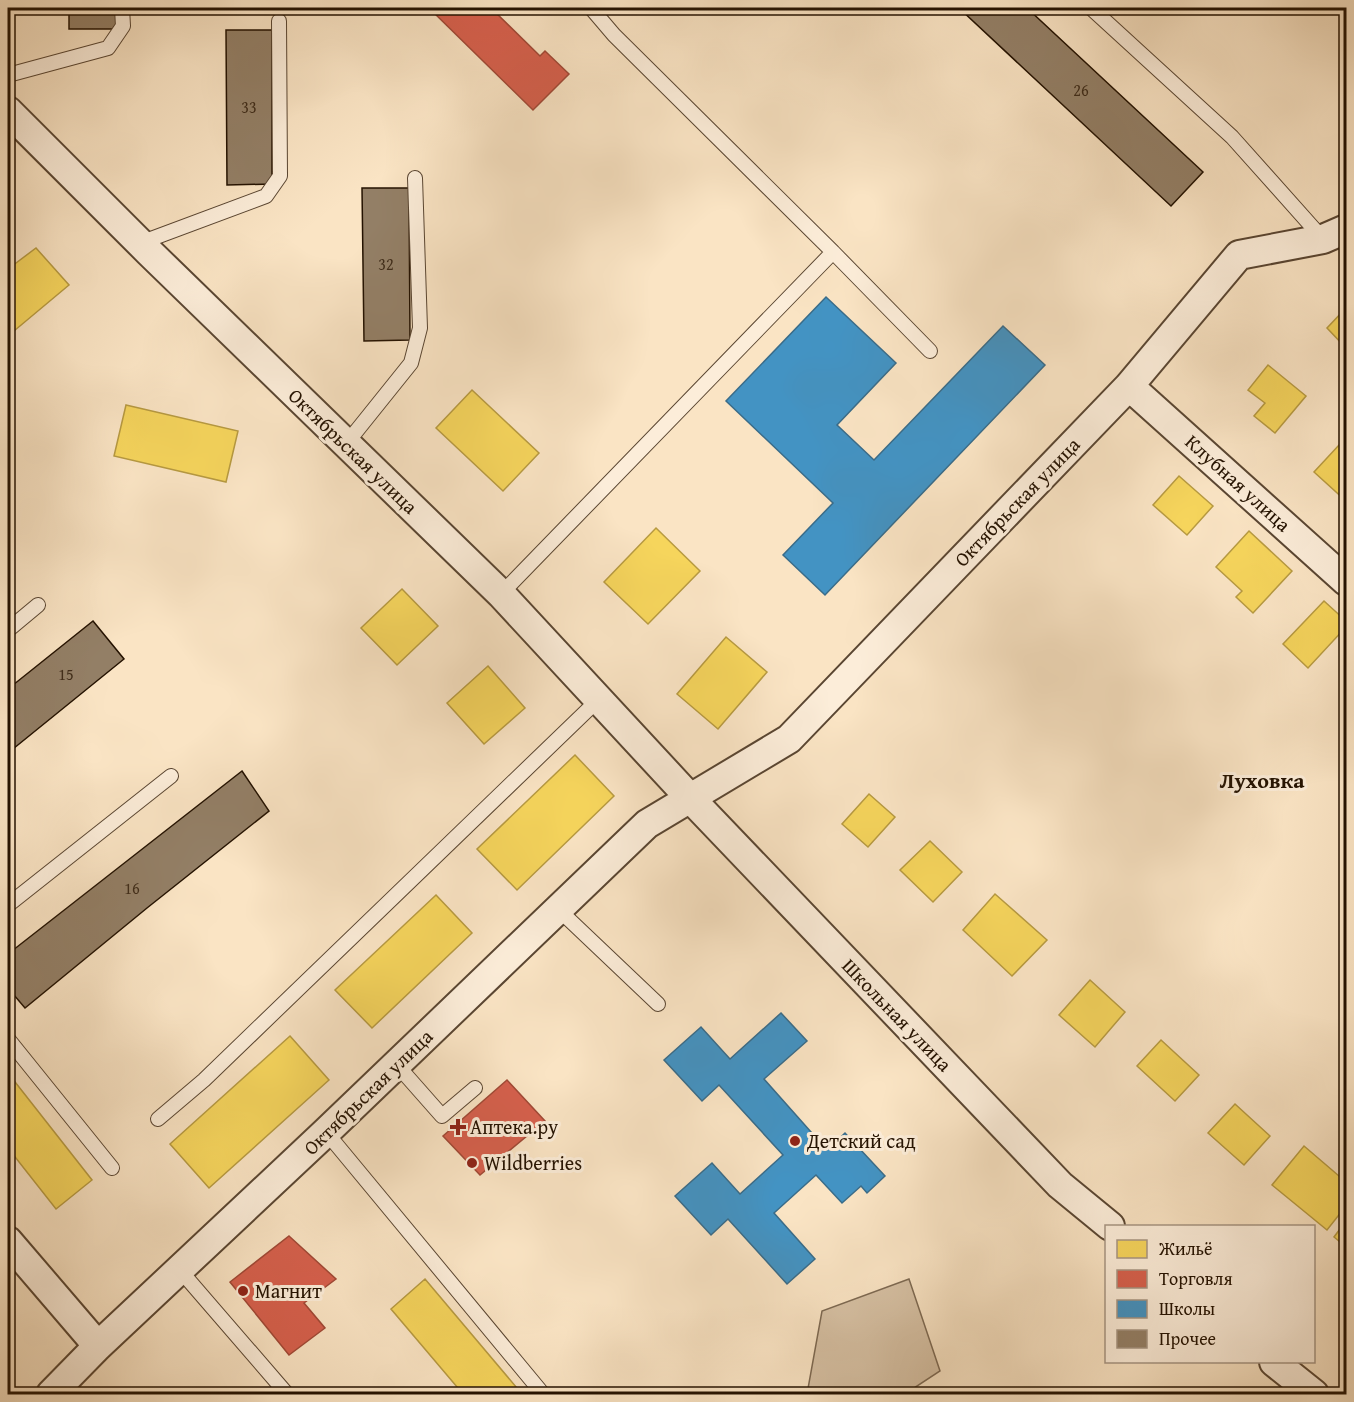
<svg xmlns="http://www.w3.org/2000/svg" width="1354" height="1402" viewBox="0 0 1354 1402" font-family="'Gentium Book Plus',serif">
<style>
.green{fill:#d6c0a3;stroke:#7d6952;stroke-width:1.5}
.homes{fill:#f6d55c;stroke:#b79a41;stroke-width:1.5}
.shops{fill:#d6604d;stroke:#a14936;stroke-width:1.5}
.schools{fill:#4393c3;stroke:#3a6c89;stroke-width:1.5}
.building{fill:#937f66;stroke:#241201;stroke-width:1.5}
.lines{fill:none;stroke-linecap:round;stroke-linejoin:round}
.lane-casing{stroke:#5a4632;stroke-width:16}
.street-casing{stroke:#5a4632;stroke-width:32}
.lane{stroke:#fcedd9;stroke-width:14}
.street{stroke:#fcedd9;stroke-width:28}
.poi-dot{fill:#8f2418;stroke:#fcedd9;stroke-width:2}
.labels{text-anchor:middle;stroke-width:6;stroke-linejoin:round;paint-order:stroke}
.number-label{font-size:16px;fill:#402d1a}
.street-label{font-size:20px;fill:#241201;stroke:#fcedd9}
.poi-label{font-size:20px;fill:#241201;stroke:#fcedd9;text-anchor:start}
.quarter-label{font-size:22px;font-weight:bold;fill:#241201;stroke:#fcedd9}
</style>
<rect width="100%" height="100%" fill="#fae4c4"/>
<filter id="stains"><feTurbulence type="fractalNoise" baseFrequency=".00333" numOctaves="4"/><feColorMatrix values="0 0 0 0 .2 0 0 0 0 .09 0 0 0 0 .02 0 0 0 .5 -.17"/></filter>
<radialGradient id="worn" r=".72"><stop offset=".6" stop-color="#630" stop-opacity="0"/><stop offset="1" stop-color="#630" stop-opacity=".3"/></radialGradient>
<path class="green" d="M909,1279L940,1371L905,1394H807L822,1311Z"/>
<path class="homes" d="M36,248L69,285L8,336V269Z
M1346,308V348L1327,328Z
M1268,365L1306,396L1275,433L1254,416L1265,403L1248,390Z
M472,390L539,453L503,491L436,428Z
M126,405L238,431L226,482L114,456Z
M1339,445L1346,452V501L1314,472Z
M1179,476L1213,506L1187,535L1153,505Z
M656,528L700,571L648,624L604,582Z
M1249,531L1292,571L1253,613L1236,597L1242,591L1216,567Z
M402,589L438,626L397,665L361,628Z
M1324,601L1346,621V627L1308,668L1283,644Z
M726,637L767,672L718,729L677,694Z
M488,666L525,708L484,744L447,703Z
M575,755L614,796L517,890L477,849Z
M869,794L895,817L868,847L842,824Z
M930,841L962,872L933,902L900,870Z
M995,894L1047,940L1012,976L963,930Z
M436,895L472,933L372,1028L335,990Z
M1090,980L1125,1012L1095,1047L1059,1015Z
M290,1036L329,1080L209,1188L170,1144Z
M1161,1040L1199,1075L1175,1101L1137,1066Z
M8,1073L92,1180L56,1209L8,1148Z
M1235,1104L1270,1136L1244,1165L1208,1133Z
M1304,1146L1346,1182V1206L1327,1230L1272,1185Z
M1346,1221V1247L1334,1237Z
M425,1279L522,1394H463L391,1309Z"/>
<path class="shops" d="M429,8H491L540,56L545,51L569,74L533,110Z
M507,1080L545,1121L480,1175L443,1136Z
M289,1236L336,1279L304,1303L325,1328L289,1355L230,1282Z"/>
<path class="schools" d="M826,297L896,363L837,425L874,460L1003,326L1045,365L825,595L783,555L833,503L726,401Z
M781,1013L807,1041L764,1079L827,1150L845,1133L885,1176L867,1193L861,1186L842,1203L816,1175L774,1213L815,1259L787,1284L728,1219L711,1235L675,1196L712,1163L740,1194L783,1155L719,1085L702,1101L664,1060L701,1027L730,1059Z"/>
<path class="building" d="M69,8H117V29H69Z
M959,8H1027L1203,172L1171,206Z
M226,30H272V184L227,185Z
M362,188H409L410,340L364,341Z
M93,621L124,659L8,753V689Z
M242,771L269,811L147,908L25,1008L8,988V954Z"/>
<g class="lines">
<defs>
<path id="lane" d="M591,8L614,35L833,252
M1091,8L1232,137L1323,239
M8,75L108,48L123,26L122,8
M140,243L266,196L280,176L279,21
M346,444L411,363L420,328L415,178
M501,594L833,252L930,351
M8,630L38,605
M8,905L171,776
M558,909L658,1004
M8,1039L112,1168
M397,1065L442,1116L475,1088
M158,1119L204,1080L599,699
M326,1132L543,1394
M179,1269L287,1394"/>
<path id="street" d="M8,111L149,252L501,594L690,798L1060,1185L1110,1226
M1129,386L1346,581
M8,1241L98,1346
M1274,1362L1314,1394
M51,1394L98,1346L326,1132L647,824L789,739L1129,386L1239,255L1323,239L1346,229"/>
</defs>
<use href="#lane" class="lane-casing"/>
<use href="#street" class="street-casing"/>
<use href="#lane" class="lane"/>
<use href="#street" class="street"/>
</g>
<g class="poi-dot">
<path d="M455 1118h6v6h6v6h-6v6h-6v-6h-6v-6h6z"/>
<circle cx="795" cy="1141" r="6"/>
<circle cx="472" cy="1163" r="6"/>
<circle cx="243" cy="1291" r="6"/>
</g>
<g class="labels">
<g class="number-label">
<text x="1081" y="96">26</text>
<text x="249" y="113">33</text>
<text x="386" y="270">32</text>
<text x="66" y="680">15</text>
<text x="132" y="894">16</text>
</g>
<g class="street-label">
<text transform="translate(353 451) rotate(44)" y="7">Октябрьская улица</text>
<text transform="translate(1238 483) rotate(42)" y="7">Клубная улица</text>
<text transform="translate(1017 502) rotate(-46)" y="7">Октябрьская улица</text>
<text transform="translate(897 1015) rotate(46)" y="7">Школьная улица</text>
<text transform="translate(368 1092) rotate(-44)" y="7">Октябрьская улица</text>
</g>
<g class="poi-label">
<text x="470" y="1134">Аптека.ру</text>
<text x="807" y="1148">Детский сад</text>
<text x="484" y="1170">Wildberries</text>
<text x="255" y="1298">Магнит</text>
</g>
<g class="quarter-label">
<text x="1262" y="788">Луховка</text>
</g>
</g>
<rect width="1354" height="1402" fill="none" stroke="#fae4c4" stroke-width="30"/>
<rect x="9" y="9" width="1336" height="1384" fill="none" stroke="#241201" stroke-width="3"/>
<rect x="15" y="15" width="1324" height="1372" fill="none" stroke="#241201" stroke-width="1.5"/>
<rect x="1105" y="1225" width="210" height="138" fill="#fcedd9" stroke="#a69583" stroke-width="1.5"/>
<rect x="1117" y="1240" width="30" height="18" fill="#f6d55c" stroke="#a69583" stroke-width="1.5"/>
<text x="1159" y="1255" font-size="18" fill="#241201">Жильё</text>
<rect x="1117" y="1270" width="30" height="18" fill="#d6604d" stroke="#a69583" stroke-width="1.5"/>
<text x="1159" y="1285" font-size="18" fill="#241201">Торговля</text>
<rect x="1117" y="1300" width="30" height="18" fill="#4393c3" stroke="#a69583" stroke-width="1.5"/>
<text x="1159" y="1315" font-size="18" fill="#241201">Школы</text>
<rect x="1117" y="1330" width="30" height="18" fill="#937f66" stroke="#a69583" stroke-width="1.5"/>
<text x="1159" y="1345" font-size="18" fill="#241201">Прочее</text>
<rect width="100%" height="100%" filter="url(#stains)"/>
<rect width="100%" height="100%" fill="url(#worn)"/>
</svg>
